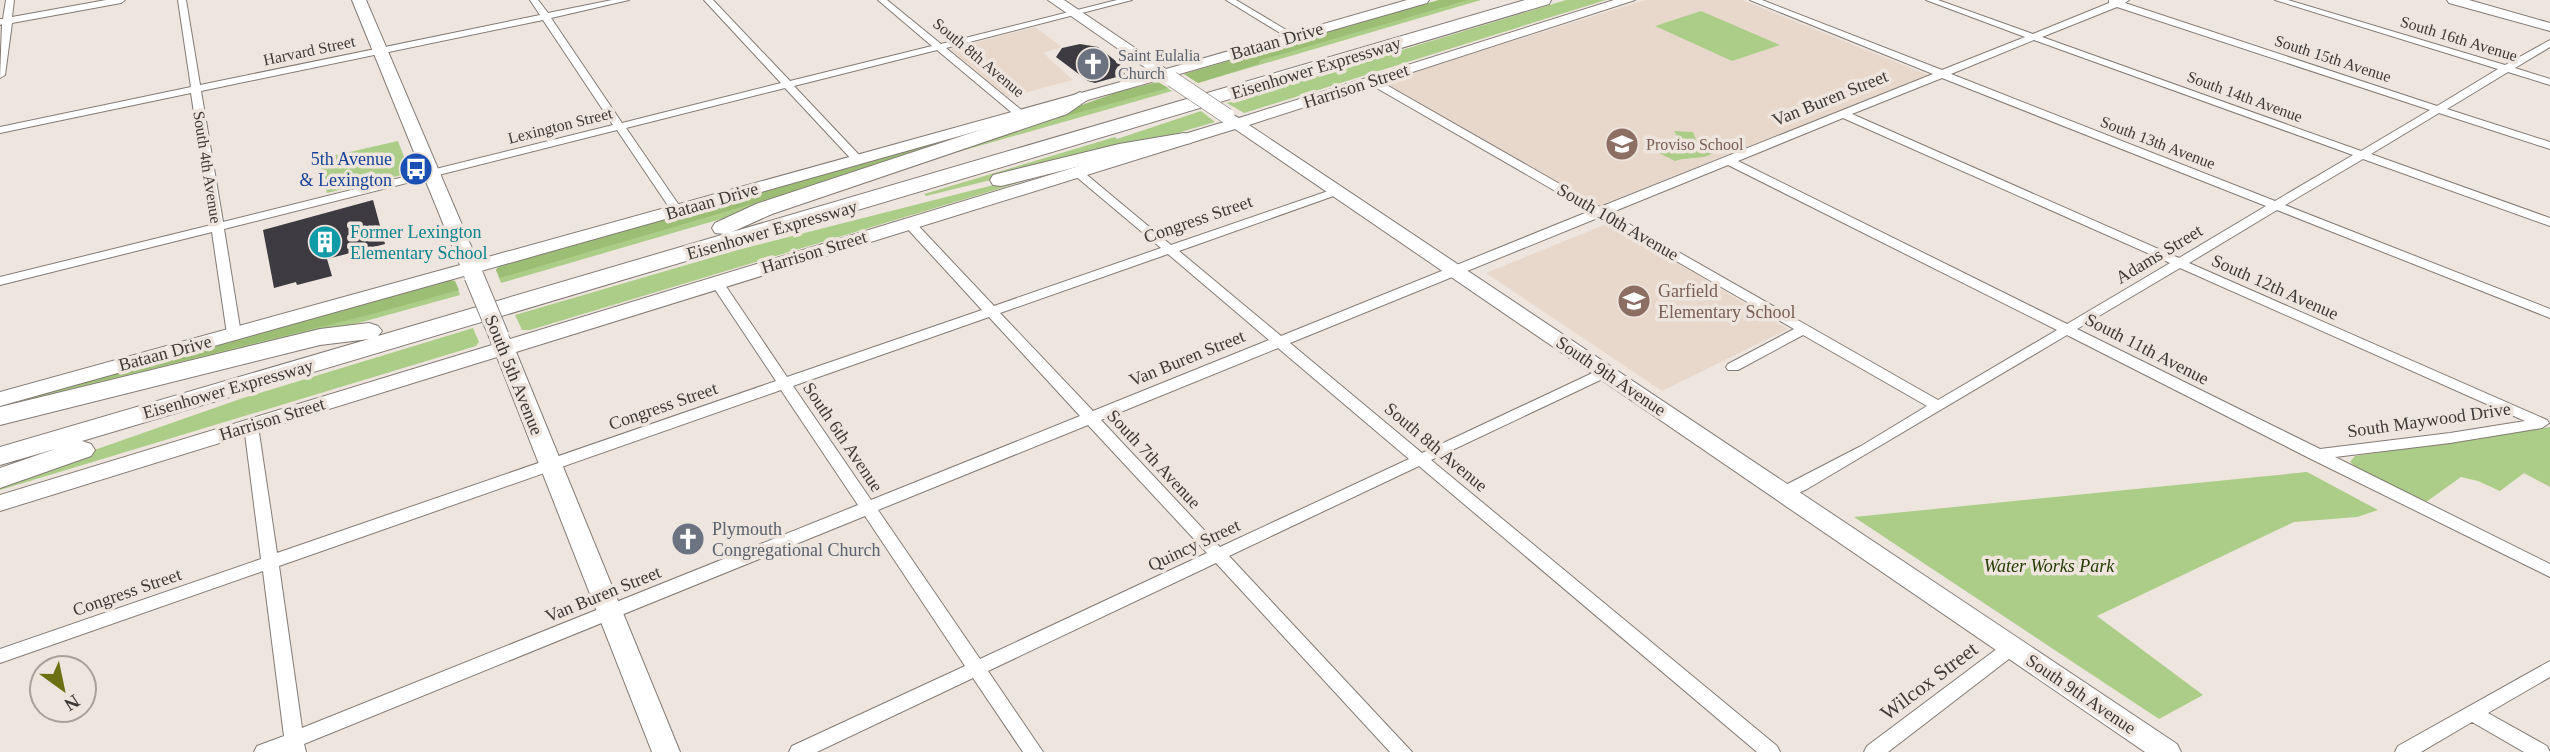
<svg xmlns="http://www.w3.org/2000/svg" width="2550" height="752" viewBox="0 0 2550 752" font-family="'Times New Roman',serif">
<style>
.built{fill:#e8d8cc}
.green{fill:#accd87}
.forest{fill:#9cbe74}
.building{fill:#3d3a41}
.lines{fill:none;stroke-linecap:round;stroke-linejoin:round}
.street-casing{stroke:#847b75;stroke-width:2}
.secondary-casing{stroke:#847b75;stroke-width:2}
.highway-casing{stroke:#847b75;stroke-width:2}
.street{fill:#fff;fill-rule:evenodd}
.secondary{fill:#fff;fill-rule:evenodd}
.highway{fill:#fff;fill-rule:evenodd}
.secondary-bridge-far1-casing{stroke:#847b75;stroke-width:16;stroke-linecap:butt}
.secondary-bridge-casing{stroke:#847b75;stroke-width:21;stroke-linecap:butt}
.secondary-bridge-far1{stroke:#fff;stroke-width:15}
.secondary-bridge{stroke:#fff;stroke-width:19}
.labels{text-anchor:middle;stroke-width:7;stroke-linejoin:round;paint-order:stroke}
.far-street-label{font-size:16px;fill:#3e3a37;stroke:#eee5de}
.far-worship-label{font-size:16px;fill:#5b616d;stroke:#eee5de;text-anchor:start}
.far-education-label{font-size:16px;fill:#785e54;stroke:#eee5de;text-anchor:start}
.street-label{font-size:18px;fill:#3e3a37;stroke:#eee5de}
.transit-label{font-size:18px;fill:#164399;stroke:#eee5de;text-anchor:end}
.culture-label{font-size:18px;fill:#0d838f;stroke:#eee5de;text-anchor:start}
.education-label{font-size:18px;fill:#785e54;stroke:#eee5de;text-anchor:start}
.worship-label{font-size:18px;fill:#5b616d;stroke:#eee5de;text-anchor:start}
.park-label{font-size:18px;font-style:italic;fill:#263b03;stroke:#eee5de}
.near-street-label{font-size:21px;fill:#3e3a37;stroke:#eee5de}
</style>
<rect width="100%" height="100%" fill="#eee5de"/>
<path class="built" d="M1645,0H1742L1928,75L1598,206L1382,82Z
M1035,27L1062,47L1043,53L1073,80L1008,97L950,49Z
M1609,223L1788,329L1662,391L1486,273Z"/>
<path class="green" d="M1439,0H1481L1198,83L1184,74Z
M1566,0H1606L1244,113L1227,103Z
M1701,11L1780,45L1732,61L1655,26Z
M1158,82L1172,91L884,173L1065,113L1118,92Z
M1201,111L1215,122L1164,137L926,196L924,194L1115,137L1117,139Z
M1015,121L738,214L501,283L496,270L499,266Z
M1674,131L1693,132L1696,140L1712,145L1716,151C1704,161 1689,156 1675,161L1659,153L1675,147L1680,141Z
M398,141L410,173L327,193L319,159Z
M1111,155L530,330H522L515,315L734,251Z
M450,280L455,281L460,295L362,322L0,412V406Z
M473,328L479,342L476,346L0,490V483L243,398Z
M2550,427V487L2524,473L2500,491L2478,481L2461,477L2426,502L2359,470L2350,462L2355,456Z
M2307,472L2378,510L2357,517L2294,522L2097,616L2203,695L2159,719L1854,517Z"/>
<path class="forest" d="M1439,0H1468L1261,60L1258,64L1198,83L1184,74Z
M1158,82L1168,88L1001,134L1118,92Z
M966,135L762,201L500,278L496,270L499,266Z
M450,280L455,281L459,290L369,315L22,400Z"/>
<path class="building" d="M1080,44L1098,47L1131,73L1095,83L1088,81L1056,57L1062,48Z
M373,200L385,244L327,259L332,276L297,285L296,282L274,288L263,230Z"/>
<g class="lines">
<defs>
<path id="street" d="M6,0H14L12,17L106,0H125L121,3L12,23L5,75L0,78L2,24L0,25V19H3Z
M178,0H186L200,85L540,15L530,0H538L548,13L612,0H629L551,18L622,123L781,83L704,0H713L790,81L932,46L878,0H887L941,44L1117,0H1132L946,48L1025,113V117H1017L937,50L794,86L862,158V162H854L785,88L626,128L683,211L681,213H673L617,130L224,229L241,334L234,338L227,334L212,232L0,285V277L211,225L191,93L0,133V127L191,87ZM543,20L613,125L223,222L201,91Z
M1226,0H1236L1298,37L1290,39Z
M1750,0H1762L1942,70L2025,37L1926,0H1938L2033,34L2109,3V0H2129L2125,3L2437,106L2498,69L2275,0H2288L2505,65L2550,40V47L2515,68L2550,79V85L2508,72L2447,109L2550,142V149L2439,113L2371,154L2550,218V226L2363,159L2285,205L2550,309V318L2277,210L2189,263L2547,420L2549,423L2542,428L2450,443L2335,457L2550,564V577L2309,458L2067,335L1807,489L1790,497H1778L1776,493L1778,489L1861,446L1927,406L1803,335L1738,370H1728L1726,367L1728,364L1794,329L1600,217L1290,343L1422,453L1601,369H1611L1613,372L1611,375L1431,460L1777,746L1780,752H1757L1419,466L1229,556L1412,752H1390L1216,563L988,671L1043,752H1023L973,678L817,752H789L792,746L965,666L865,516L304,744L306,752H254L257,746L284,736L263,571L0,663V649L261,559L244,426L246,423H256L258,426L277,553L776,381L710,282L711,279H721L787,377L982,310L904,225V219H912L994,306L1161,248L1073,174V170H1081L1171,245L1334,189H1342V193L1179,251L1281,336L1590,211L1368,83V79H1376L1600,207L1933,74ZM2117,7L2430,110L2361,151L2042,37ZM2034,40L2353,155L2275,201L1951,74ZM1942,78L2266,206L2179,258L1852,114ZM1843,118L2170,263L2067,324L1738,161ZM1728,165L2057,330L1938,400L1610,213ZM1168,254L1269,340L1093,411L1000,313ZM2180,268L2525,421L2450,433L2320,449L2077,329ZM989,317L1080,416L871,500L793,386ZM1278,348L1409,459L1220,547L1101,420ZM781,390L858,505L302,728L279,566ZM1088,425L1207,553L980,659L878,510Z
M2012,640L2018,642L2021,647L2018,652L1888,752H1864L1867,746L2006,642Z
M2550,661V677L2488,713L2547,746L2550,752H2524L2472,722L2421,752H2395L2398,746Z"/>
<path id="secondary" d="M352,0H366L477,260L1153,73L1048,0H1064L1166,69L1407,0H1429L1427,3L1176,75L1179,79L1177,82L1172,83L1162,79L481,271L483,276L481,280H467L464,276L0,406V392L460,265Z
M1614,0H1635L1249,125L2177,744L2181,752H2145L1235,129L516,352L680,752H652L497,357L0,511V495L492,345L489,336L492,332H506L510,339L1224,122L1221,118L1223,115L1229,113L1239,118Z
M2447,0H2469L2550,23V31L2449,3Z"/>
<path id="highway" d="M1525,0H1551L1549,4L82,441L91,444L95,450L91,456L0,488V468L55,449L0,465V447L369,339L320,345L0,425V407L320,329L369,323L378,326L382,331L378,336L725,234L715,233L712,228L715,223L756,204L1053,106L1080,92L1090,98L1067,114L772,214L732,232Z
M1184,133L1191,135L1194,139L1191,143L1120,156L1001,186L993,185L990,180L993,175L1119,144Z"/>
</defs>
<use href="#street" class="street-casing"/>
<use href="#secondary" class="secondary-casing"/>
<use href="#highway" class="highway-casing"/>
<use href="#street" class="street"/>
<use href="#secondary" class="secondary"/>
<use href="#highway" class="highway"/>
<defs>
<path id="secondary-bridge-far1" d="M1172,79L1227,116"/>
<path id="secondary-bridge" d="M474,276L499,336"/>
</defs>
<use href="#secondary-bridge-far1" class="secondary-bridge-far1-casing"/>
<use href="#secondary-bridge" class="secondary-bridge-casing"/>
<use href="#secondary-bridge-far1" class="secondary-bridge-far1"/>
<use href="#secondary-bridge" class="secondary-bridge"/>
</g>
<defs>
<symbol id="church-disc" viewBox="-11 -11 22 22"><circle r="9.5" fill="#6b7280" stroke="#eee5de"/><path d="M-1.2-6h2.4v3.5h3.3v2.4h-3.3V6h-2.4V-.1h-3.3v-2.4h3.3Z" fill="#fff"/></symbol>
<symbol id="school-disc" viewBox="-11 -11 22 22"><circle r="9.5" fill="#8d6e63" stroke="#eee5de"/><path d="M0-5L7-2L0 1L-7-2ZM-4 1L0 2.5L4 1V4Q0 6-4 4Z" fill="#fff"/></symbol>
<symbol id="bus-disc" viewBox="-11 -11 22 22"><circle r="9.5" fill="#1a4fb4" stroke="#eee5de"/><path d="M-5-6H5V4H4V6H2V4H-2V6H-4V4H-5ZM-3.5-4V0h7V-4ZM-3.5 1.2v1.5H-2V1.2ZM2 1.2v1.5H3.5V1.2Z" fill="#fff"/></symbol>
<symbol id="building-disc" viewBox="-11 -11 22 22"><circle r="9.5" fill="#0f9aa8" stroke="#eee5de"/><path d="M-4-6H4V6H1V3H-1V6H-4ZM-2.5-4.3h1.7v1.8h-1.7ZM.8-4.3h1.7v1.8H.8ZM-2.5-1h1.7V.8h-1.7ZM.8-1h1.7V.8H.8Z" fill="#fff"/></symbol>
</defs>
<g fill-rule="evenodd">
<use href="#church-disc" x="1074" y="45" width="38" height="38"/>
<use href="#school-disc" x="1603" y="125" width="38" height="38"/>
<use href="#bus-disc" x="397" y="150" width="38" height="38"/>
<use href="#building-disc" x="306" y="223" width="38" height="38"/>
<use href="#school-disc" x="1615" y="282" width="38" height="38"/>
<use href="#church-disc" x="669" y="520" width="38" height="38"/>
</g>
<g class="labels">
<g class="far-street-label">
<text transform="translate(2459 38) rotate(17)" y="6">South 16th Avenue</text>
<text transform="translate(309 50) rotate(-12)" y="6">Harvard Street</text>
<text transform="translate(979 57) rotate(40)" y="6">South 8th Avenue</text>
<text transform="translate(2333 58) rotate(18)" y="6">South 15th Avenue</text>
<text transform="translate(2245 96) rotate(20)" y="6">South 14th Avenue</text>
<text transform="translate(560 125) rotate(-14)" y="6">Lexington Street</text>
<text transform="translate(2158 142) rotate(21)" y="6">South 13th Avenue</text>
<text transform="translate(208 167) rotate(81)" y="6">South 4th Avenue</text>
</g>
<g class="far-worship-label">
<text x="1118" y="61">Saint Eulalia<tspan x="1118" dy="18">Church</tspan></text>
</g>
<g class="far-education-label">
<text x="1646" y="150">Proviso School</text>
</g>
<g class="street-label">
<text transform="translate(1277 41) rotate(-16)" y="6">Bataan Drive</text>
<text transform="translate(1316 68) rotate(-17)" y="6">Eisenhower Expressway</text>
<text transform="translate(1356 86) rotate(-18)" y="6">Harrison Street</text>
<text transform="translate(1830 98) rotate(-22)" y="6">Van Buren Street</text>
<text transform="translate(712 201) rotate(-16)" y="6">Bataan Drive</text>
<text transform="translate(1198 219) rotate(-19)" y="6">Congress Street</text>
<text transform="translate(1618 222) rotate(30)" y="6">South 10th Avenue</text>
<text transform="translate(772 230) rotate(-16)" y="6">Eisenhower Expressway</text>
<text transform="translate(814 252) rotate(-17)" y="6">Harrison Street</text>
<text transform="translate(2159 254) rotate(-31)" y="6">Adams Street</text>
<text transform="translate(2275 287) rotate(24)" y="6">South 12th Avenue</text>
<text transform="translate(2147 349) rotate(27)" y="6">South 11th Avenue</text>
<text transform="translate(165 353) rotate(-15)" y="6">Bataan Drive</text>
<text transform="translate(1187 358) rotate(-22)" y="6">Van Buren Street</text>
<text transform="translate(514 375) rotate(68)" y="6">South 5th Avenue</text>
<text transform="translate(1611 376) rotate(34)" y="6">South 9th Avenue</text>
<text transform="translate(228 389) rotate(-16)" y="6">Eisenhower Expressway</text>
<text transform="translate(663 406) rotate(-19)" y="6">Congress Street</text>
<text transform="translate(272 419) rotate(-17)" y="6">Harrison Street</text>
<text transform="translate(2429 420) rotate(-8)" y="6">South Maywood Drive</text>
<text transform="translate(843 437) rotate(56)" y="6">South 6th Avenue</text>
<text transform="translate(1436 447) rotate(40)" y="6">South 8th Avenue</text>
<text transform="translate(1154 459) rotate(47)" y="6">South 7th Avenue</text>
<text transform="translate(1194 545) rotate(-25)" y="6">Quincy Street</text>
<text transform="translate(127 592) rotate(-19)" y="6">Congress Street</text>
<text transform="translate(603 594) rotate(-22)" y="6">Van Buren Street</text>
<text transform="translate(2081 694) rotate(34)" y="6">South 9th Avenue</text>
</g>
<g class="transit-label">
<text x="392" y="165">5th Avenue<tspan x="392" dy="21">&amp; Lexington</tspan></text>
</g>
<g class="culture-label">
<text x="350" y="238">Former Lexington<tspan x="350" dy="21">Elementary School</tspan></text>
</g>
<g class="education-label">
<text x="1658" y="297">Garfield<tspan x="1658" dy="21">Elementary School</tspan></text>
</g>
<g class="worship-label">
<text x="712" y="535">Plymouth<tspan x="712" dy="21">Congregational Church</tspan></text>
</g>
<g class="park-label">
<text x="2049" y="572">Water Works Park</text>
</g>
<g class="near-street-label">
<text transform="translate(1929 681) rotate(-37)" y="7">Wilcox Street</text>
</g>
</g>
<g transform="translate(63 689) rotate(147)"><circle r="33" fill="#eee5de" stroke="#a8a19b" stroke-width="2"/>
<path d="M0-5L12 26L0 18L-12 26Z" fill="#6d6f13"/>
<text y="-10" font-size="19" font-weight="bold" text-anchor="middle" fill="#3e3a37">N</text>
</g>
</svg>
